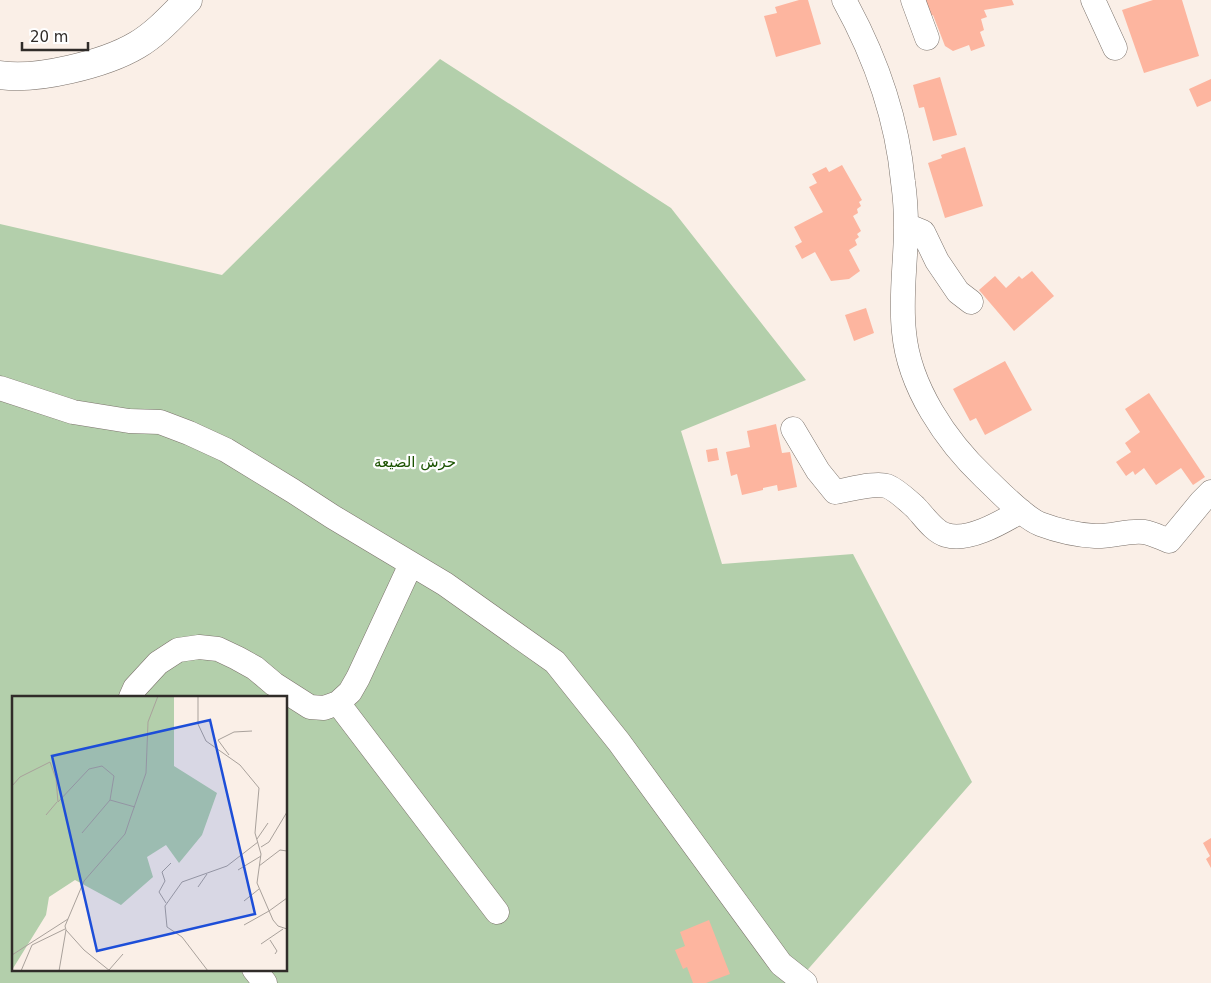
<svg xmlns="http://www.w3.org/2000/svg" width="1211" height="983" viewBox="0 0 1211 983" font-family="'DejaVu Sans','Noto Naskh Arabic',sans-serif">
<style>
.green{fill:#b3cfab;fill-rule:evenodd}
.building{fill:#fdb59f}
.lines{fill:none;stroke-linecap:round;stroke-linejoin:round}
.minor-casing{stroke:#7c736c;stroke-width:25}
.tertiary-casing{stroke:#7c736c;stroke-width:29}
.minor{stroke:#fff;stroke-width:24}
.tertiary{stroke:#fff;stroke-width:28}
.labels{text-anchor:middle;stroke-width:4.5;stroke-linejoin:round;paint-order:stroke}
.park-label{font-size:15px;fill:#1c5302;stroke:#fefefe}
.inset-road{fill:none;stroke:#a9a19b;stroke-width:1}
.view{fill:#1d4ed8;fill-opacity:0.15;stroke:#1d4ed8;stroke-width:2.5}
.inset-edge{fill:none;stroke:#302c29;stroke-width:2.5}
</style>
<rect width="100%" height="100%" fill="#faefe7"/>
<path class="green" d="M440,59L671,208L806,380L681,431L722,564L853,554L972,782L796,983H0V224L222,275ZM14,697H286V969H14Z"/>
<path class="building" d="M799,0H808L821,44L776,57L764,16L777,13L775,7Z
M925,0H1012L1014,5L984,10L987,17L981,19L984,30L980,32L985,46L971,51L969,45L953,51L945,46L933,15L931,16Z
M1153,0H1182L1199,56L1144,73L1122,10Z
M940,77L957,135L933,141L924,107L919,108L913,85Z
M1211,79V101L1197,107L1189,89Z
M965,147L983,206L945,218L928,163L942,158L941,155Z
M842,165L862,200L859,202L861,206L857,209L858,213L853,216L861,231L857,234L859,237L855,240L857,245L849,250L860,271L849,279L831,281L815,252L802,259L795,246L802,242L794,227L823,212L809,187L817,183L812,174L826,167L829,172Z
M1032,271L1054,296L1014,331L979,290L995,276L1006,288L1019,276L1022,279Z
M866,308L874,333L854,341L845,315Z
M1005,361L1032,410L985,435L976,418L970,421L953,389Z
M1149,393L1205,477L1193,485L1181,468L1156,485L1144,468L1135,475L1133,471L1126,476L1116,462L1131,452L1125,443L1140,432L1125,409Z
M776,424L782,453L790,452L797,487L778,491L777,485L763,488V490L742,495L737,474L731,476L726,452L750,447L747,431Z
M717,448L719,460L708,462L706,450Z
M1211,838V868L1206,859L1210,856L1203,843Z
M709,920L730,974L706,983H693L687,967L683,969L675,950L685,946L680,932Z"/>
<g class="lines">
<defs>
<path id="minor" d="M844,0C875,56 897,118 903,182C905,196 906,212 906,227C906,262 900,297 904,332C909,387 946,441 985,478C999,491 1023,517 1040,524C1056,530 1077,535 1095,536C1111,537 1128,530 1144,532C1152,533 1161,538 1169,541L1202,501L1211,492
M913,0L927,38
M1093,0L1115,48
M906,225L923,232L937,261L958,292L971,302
M0,388L73,412L129,421L160,422L189,433L226,450L293,491L333,517L445,584L555,662L619,742L781,964L805,983
M793,429L818,471L835,492C849,490 875,482 887,486C897,490 907,500 915,507C923,515 934,532 946,535C969,542 1002,522 1021,511
M131,697L135,688L158,663L178,650L199,647L218,649L237,658L255,668L274,684L310,707L324,708L338,703L350,692L358,678L411,564
M338,703L497,912
M254,969L265,983"/>
<path id="tertiary" d="M0,75C36,81 105,64 137,45C156,34 172,16 188,0"/>
</defs>
<use href="#minor" class="minor-casing"/>
<use href="#tertiary" class="tertiary-casing"/>
<use href="#minor" class="minor"/>
<use href="#tertiary" class="tertiary"/>
</g>
<g class="labels">
<g class="park-label">
<text x="415" y="467">حرش الضيعة</text>
</g>
</g>
<g transform="translate(12 696)">
<rect width="275" height="275" fill="#faefe7"/>
<path d="M162,0V70L205,97L190,139L167,167L154,149L135,161L141,181L109,209L63,184L37,201L34,219L0,274V1Z" fill="#b3cfab"/>
<path class="inset-road" d="M186,0V28L194,45L228,69L247,92L243,137L249,158L245,187L261,224L266,230L275,233M217,59L206,44L222,36L240,35M0,90L8,81L38,66L44,83L46,106L77,73L90,70L102,80L98,104L123,111M34,119L45,106M70,137L98,104M245,143L256,127M249,151L257,146L275,116M247,170L268,154L275,155M226,174L249,160M186,191L195,178M232,205L247,193M154,207L147,196L153,185L150,176L159,167M257,215L275,202M232,229L257,215M258,244L265,255L263,258M249,248L271,233M0,259L56,223M97,274L111,258M9,275L20,249L53,233M47,275L54,234M98,275L72,254L54,234L53,230L72,185L113,138L118,123L134,77L136,26L146,0M196,275L170,241L155,231L153,210L170,186L215,170L246,146"/>
<path class="view" d="M198,24L243,218L85,255L40,60Z"/>
<rect width="275" height="275" class="inset-edge"/>
</g>
<path d="M22 42v8h66v-8" fill="none" stroke="#302c29" stroke-width="2.5"/>
<text x="30" y="42" font-size="15" fill="#302c29" stroke="#fefefe" stroke-width="4" paint-order="stroke">20 m</text>
</svg>
